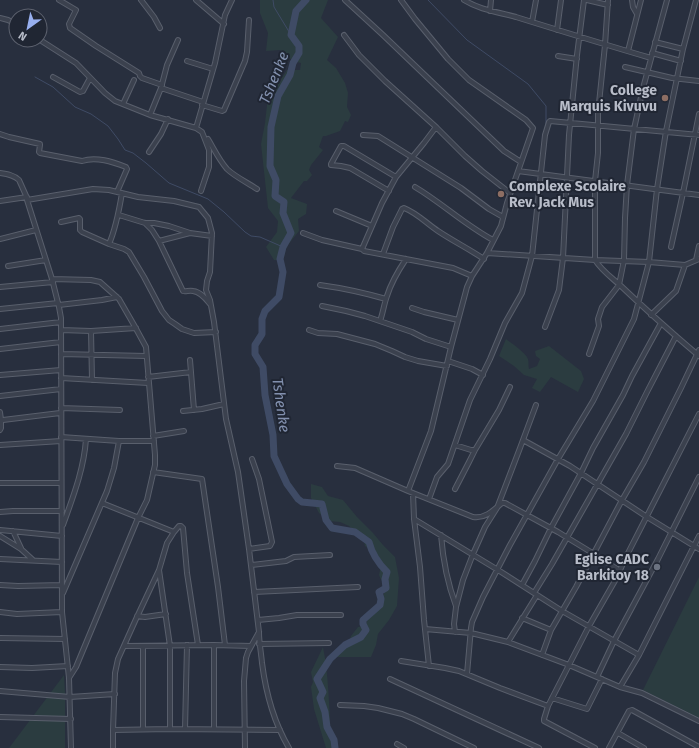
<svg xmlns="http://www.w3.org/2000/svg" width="699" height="748" viewBox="0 0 699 748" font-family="'Fira Sans',sans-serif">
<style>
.green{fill:#2b3c40}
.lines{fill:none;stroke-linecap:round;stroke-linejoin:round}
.stream{stroke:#3f4b65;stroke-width:1}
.river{stroke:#3f4b65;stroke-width:7}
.minor-casing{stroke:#595f6c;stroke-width:6}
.minor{stroke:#3b414e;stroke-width:4}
.education-dot{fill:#8d6e63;stroke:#202633;stroke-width:1.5}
.worship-dot{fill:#6b7280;stroke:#202633;stroke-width:1.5}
.labels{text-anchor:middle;stroke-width:4;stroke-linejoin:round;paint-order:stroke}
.poi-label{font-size:14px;font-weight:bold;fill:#b8bdc9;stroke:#202633;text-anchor:end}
.water-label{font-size:15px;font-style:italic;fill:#8290ae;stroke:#202633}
</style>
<rect width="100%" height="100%" fill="#282f3e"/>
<path class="green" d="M260,0H328L321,18L338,37L327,60L336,68L345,83L348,93L347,107L351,115L348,122L345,121L340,131L326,136H323L319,147L323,150L311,165L309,170L312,175L307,181H304L291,198L307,204L306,214L298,219L299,231L287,246L283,260H274L266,247L277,232L278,221L268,208L261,144L265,123L267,105L274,90L287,70H300L301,63L293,61L280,50L266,51L268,33L260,13Z
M506,339C512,344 525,352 528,359C529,362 528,366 529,369L537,366L540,359L536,356L535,351L549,346L581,371L584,379L578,392L551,377L540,392L532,388L537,379L524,375L514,366L499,356Z
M311,484L322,487L328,496L343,500L357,517L373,533L383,545L395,557L399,578L397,606L389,620L378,634L376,645L371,657H334L335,651L347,647L351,636L358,627L365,626L370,614L378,609L384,593L383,584L379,575L381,566L372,552L365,546L363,539L349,526L340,522L328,521L319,513L311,498Z
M699,577V718L643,690Z
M323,647C329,677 329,709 331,740L334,748H326L314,709L311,687L313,682L311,672Z
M64,675L65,693V748H9Z"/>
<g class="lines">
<path class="stream" d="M273,0L274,7L291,35
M428,0L467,40L528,84L546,106V124
M35,77L53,87L75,107L91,114L108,126L118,139L125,150L133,153L146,163L169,183L208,199L224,212L245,232L251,236L260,237L283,247"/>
<path class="river" d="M306,0L296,11L291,35L299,46V53L293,63L290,75L278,96L271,127L270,166L276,180L275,196L284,202L283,213L291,233L283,247L280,259L283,272L279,297L265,311L262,319V334L255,345V354L263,367L265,395L273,435L274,456L287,484L298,499L302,502L322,504L326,520L332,528L355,532L369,542C372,554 378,563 387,572L385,579L386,588L379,592L381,599L380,605L363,620V624L366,630L361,637L345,645L330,659L317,679L323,692L320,698L325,712L327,727L334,740L335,748"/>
<defs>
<path id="minor" d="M59,0L76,10L69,24L70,28L96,46L139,73L140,76L142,78L162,85
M141,0L154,17L160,28
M196,0L224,24
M345,0L383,35L504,151L521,162
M401,0L415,19L448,59L469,80L526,120L533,128L507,203L501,226L487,253L472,276L467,287L451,347L431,431L408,491
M464,0C480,10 498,12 516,17C561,31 606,45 651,58
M587,0L608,5
M608,0L605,45L598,113V153L595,181V260C602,271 611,277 621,286C646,310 672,333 699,356
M632,0L633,7L637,14
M490,11L491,0
M0,18L8,20L16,24
M532,22L536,0
M557,30L561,0
M344,35L359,55L385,81L436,127L465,156L482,171L510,193
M40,40L76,63L105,93L115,101L150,115L196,128L202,132L204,137L209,150V167L201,191
M655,42L683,49
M628,51L641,0
M652,53L681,61
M558,56L577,59
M187,61L213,69
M625,67L672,78L699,81
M53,77L80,92L83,91L90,78
M161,88L203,102
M123,104L134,80
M202,105L222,111L224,110L245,61L247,52L249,20
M150,115L161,88L167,65L178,40
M196,128L215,63L225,15L232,0
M0,134L9,137L40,144V145L39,152L40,153L82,161C96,156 113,162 126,167L127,169L117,192
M363,135L378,136L461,188L489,209L503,217
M208,139C214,149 219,160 227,169C234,176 248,183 257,189
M149,152L161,134L168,119
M518,171L699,195
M0,173C7,174 14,175 19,180L28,200
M415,187C442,203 465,225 493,240
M389,191L350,168L341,166L331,165V164L341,146H344L396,177
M0,201L27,197
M336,211L372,226
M119,215L145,223H154L169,226L190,233L212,236
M61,222L79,218L80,219V230L82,232L109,244L124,249L129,252L144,277L162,311L169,320L175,324L182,329L194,333L216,332
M145,223L152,230L159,241L183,291C186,292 189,290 193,291C201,292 206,299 210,304
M303,233L322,240L362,249L364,251L453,268L472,276
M0,239L36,230
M159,241L190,233
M109,244C116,228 119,211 122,193
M671,247L683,193L699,114
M362,249L382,203L396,177L424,143L436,127
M487,253L595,260L649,262L685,265L699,259
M383,254L393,227L402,209L404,208C417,213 426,223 438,231C453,241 469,249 484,259
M696,260L699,246
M8,266L46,260
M52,279L91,280L100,282L119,299L134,325L146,347L155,455V465L147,500L138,518L76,667L69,678
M320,285C342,288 365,293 386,299
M0,287L53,282
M59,305L102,300L117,297
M322,306L346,311L365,316L412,332L426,339L451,347
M412,308L424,312L458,320
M0,309L58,303
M651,315L676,291L685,265
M380,321C383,313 384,304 387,296C391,283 398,271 406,259
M545,327L559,290L563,258L569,135L577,55L584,0
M0,329L61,322
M61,330L91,331L136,328
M309,330L318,333L337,334L375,344L392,351L405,357L418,361L447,366
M91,331L92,380
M0,349L61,342
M61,354L146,356
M589,354L599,326L598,319L602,307L619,285L624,260L625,218L627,185L634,129L643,88L667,0
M190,360L194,410
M448,361L472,369L483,375
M0,375L61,370
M148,377L191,372
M61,378L148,383
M0,396L61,389
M61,408L120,410
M183,411L202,409L224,404
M0,412L1,420
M0,430L1,428V421L3,420L60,413
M153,436L184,431
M61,437L119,441H154
M523,440L570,466L647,517L699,549
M0,445L61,441
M455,445L471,450H475L499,410L510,387
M337,466L355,468L408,491L473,517C485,519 494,510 502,503H505L558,532L594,554L620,571
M153,472L202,479L218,587L225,645
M0,483H61
M455,489L469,462L475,450
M413,493L414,519L420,567L424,620L429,666
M429,499L437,477L448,464L470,400L490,359L505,323L522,293L532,256L545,135L549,122L550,121L699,135
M102,503L174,532
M0,512L13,511H62
M414,519L498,570L562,611L639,655
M63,525C73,497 84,469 86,439
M0,530L62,536
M13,531L21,548
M441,535C443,561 447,582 456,606
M0,536L21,549L33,560
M249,549L270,546L272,542L259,479L252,459
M0,559L62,562
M251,565L286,561L294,557L330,555
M159,570L170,646V729
M0,585L18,586L62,585
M522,585L535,561L551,528L581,473L593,448L623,395L632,376L661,323
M254,592L358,587
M63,593L107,491L114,468L119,441
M534,593L552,564L626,434L647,392L676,336
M0,612L17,614L62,612
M137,616L145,617L166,614
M522,618L551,630
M258,620L279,618L297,615H341
M425,629L471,633L508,642L569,665L620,687L642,693L699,721
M455,632L454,624L456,607L463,580L473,554L485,527L497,508L520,448L536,405
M0,638L65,639
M508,642L537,595
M259,644L329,643
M124,646L214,645L251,646
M542,655L551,630L576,587L622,500L644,462L681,388L699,350
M401,661L445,668L459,671L500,688L548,706L544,719V721L595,748
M0,667L32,668L68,666
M467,674L471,628L472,622L483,597L510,545L558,459L593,401L634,319L649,262L657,189L666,131L683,49L696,0
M597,677L614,641L658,559L699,477
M390,679L539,748
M620,687L639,655L699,536
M0,691L70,697L115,694
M552,698L587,709L602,679
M340,705L364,706L378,708L402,714L414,719L474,748
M548,706L589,626L616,579L626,557L699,414
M0,717L71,719
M143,729V646
M185,729L187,645
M214,729V645
M113,730L170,729L280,730
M618,733L644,748
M397,744L404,748
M71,748L69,678L62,612L61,318L59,307L52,279L27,200L93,189L109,190L138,197L174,201L199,207L208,218L212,233L210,272L207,281L206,290L210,300L214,322L226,419L238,472L249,549L259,632C259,642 261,652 262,663C266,694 273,721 289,748
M113,748V730L115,673L118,659L136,619L159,570L167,543L174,532L179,526H181L183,528L187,573L198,645
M245,748L244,681L246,658L248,652L259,632
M609,748L629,711L632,710L699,747"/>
</defs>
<use href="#minor" class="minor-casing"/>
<use href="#minor" class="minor"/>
</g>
<g class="education-dot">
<circle cx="665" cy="98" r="4"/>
<circle cx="501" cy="194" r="4"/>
</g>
<circle class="worship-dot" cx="657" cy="567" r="4"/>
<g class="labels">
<g class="poi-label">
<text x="657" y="95">College<tspan x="657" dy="16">Marquis Kivuvu</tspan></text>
<text x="509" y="191" text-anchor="start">Complexe Scolaire<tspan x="509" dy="16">Rev. Jack Mus</tspan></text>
<text x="649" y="564">Eglise CADC<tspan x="649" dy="16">Barkitoy 18</tspan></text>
</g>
<g class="water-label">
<text transform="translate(274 78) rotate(-68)" y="5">Tshenke</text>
<text transform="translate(281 405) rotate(82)" y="5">Tshenke</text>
</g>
</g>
<g transform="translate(28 28) rotate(213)"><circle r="19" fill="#202633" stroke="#5d626f"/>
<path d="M0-3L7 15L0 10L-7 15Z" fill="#97afef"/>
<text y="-6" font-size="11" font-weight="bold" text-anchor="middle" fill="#b8bdc9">N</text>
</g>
</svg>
